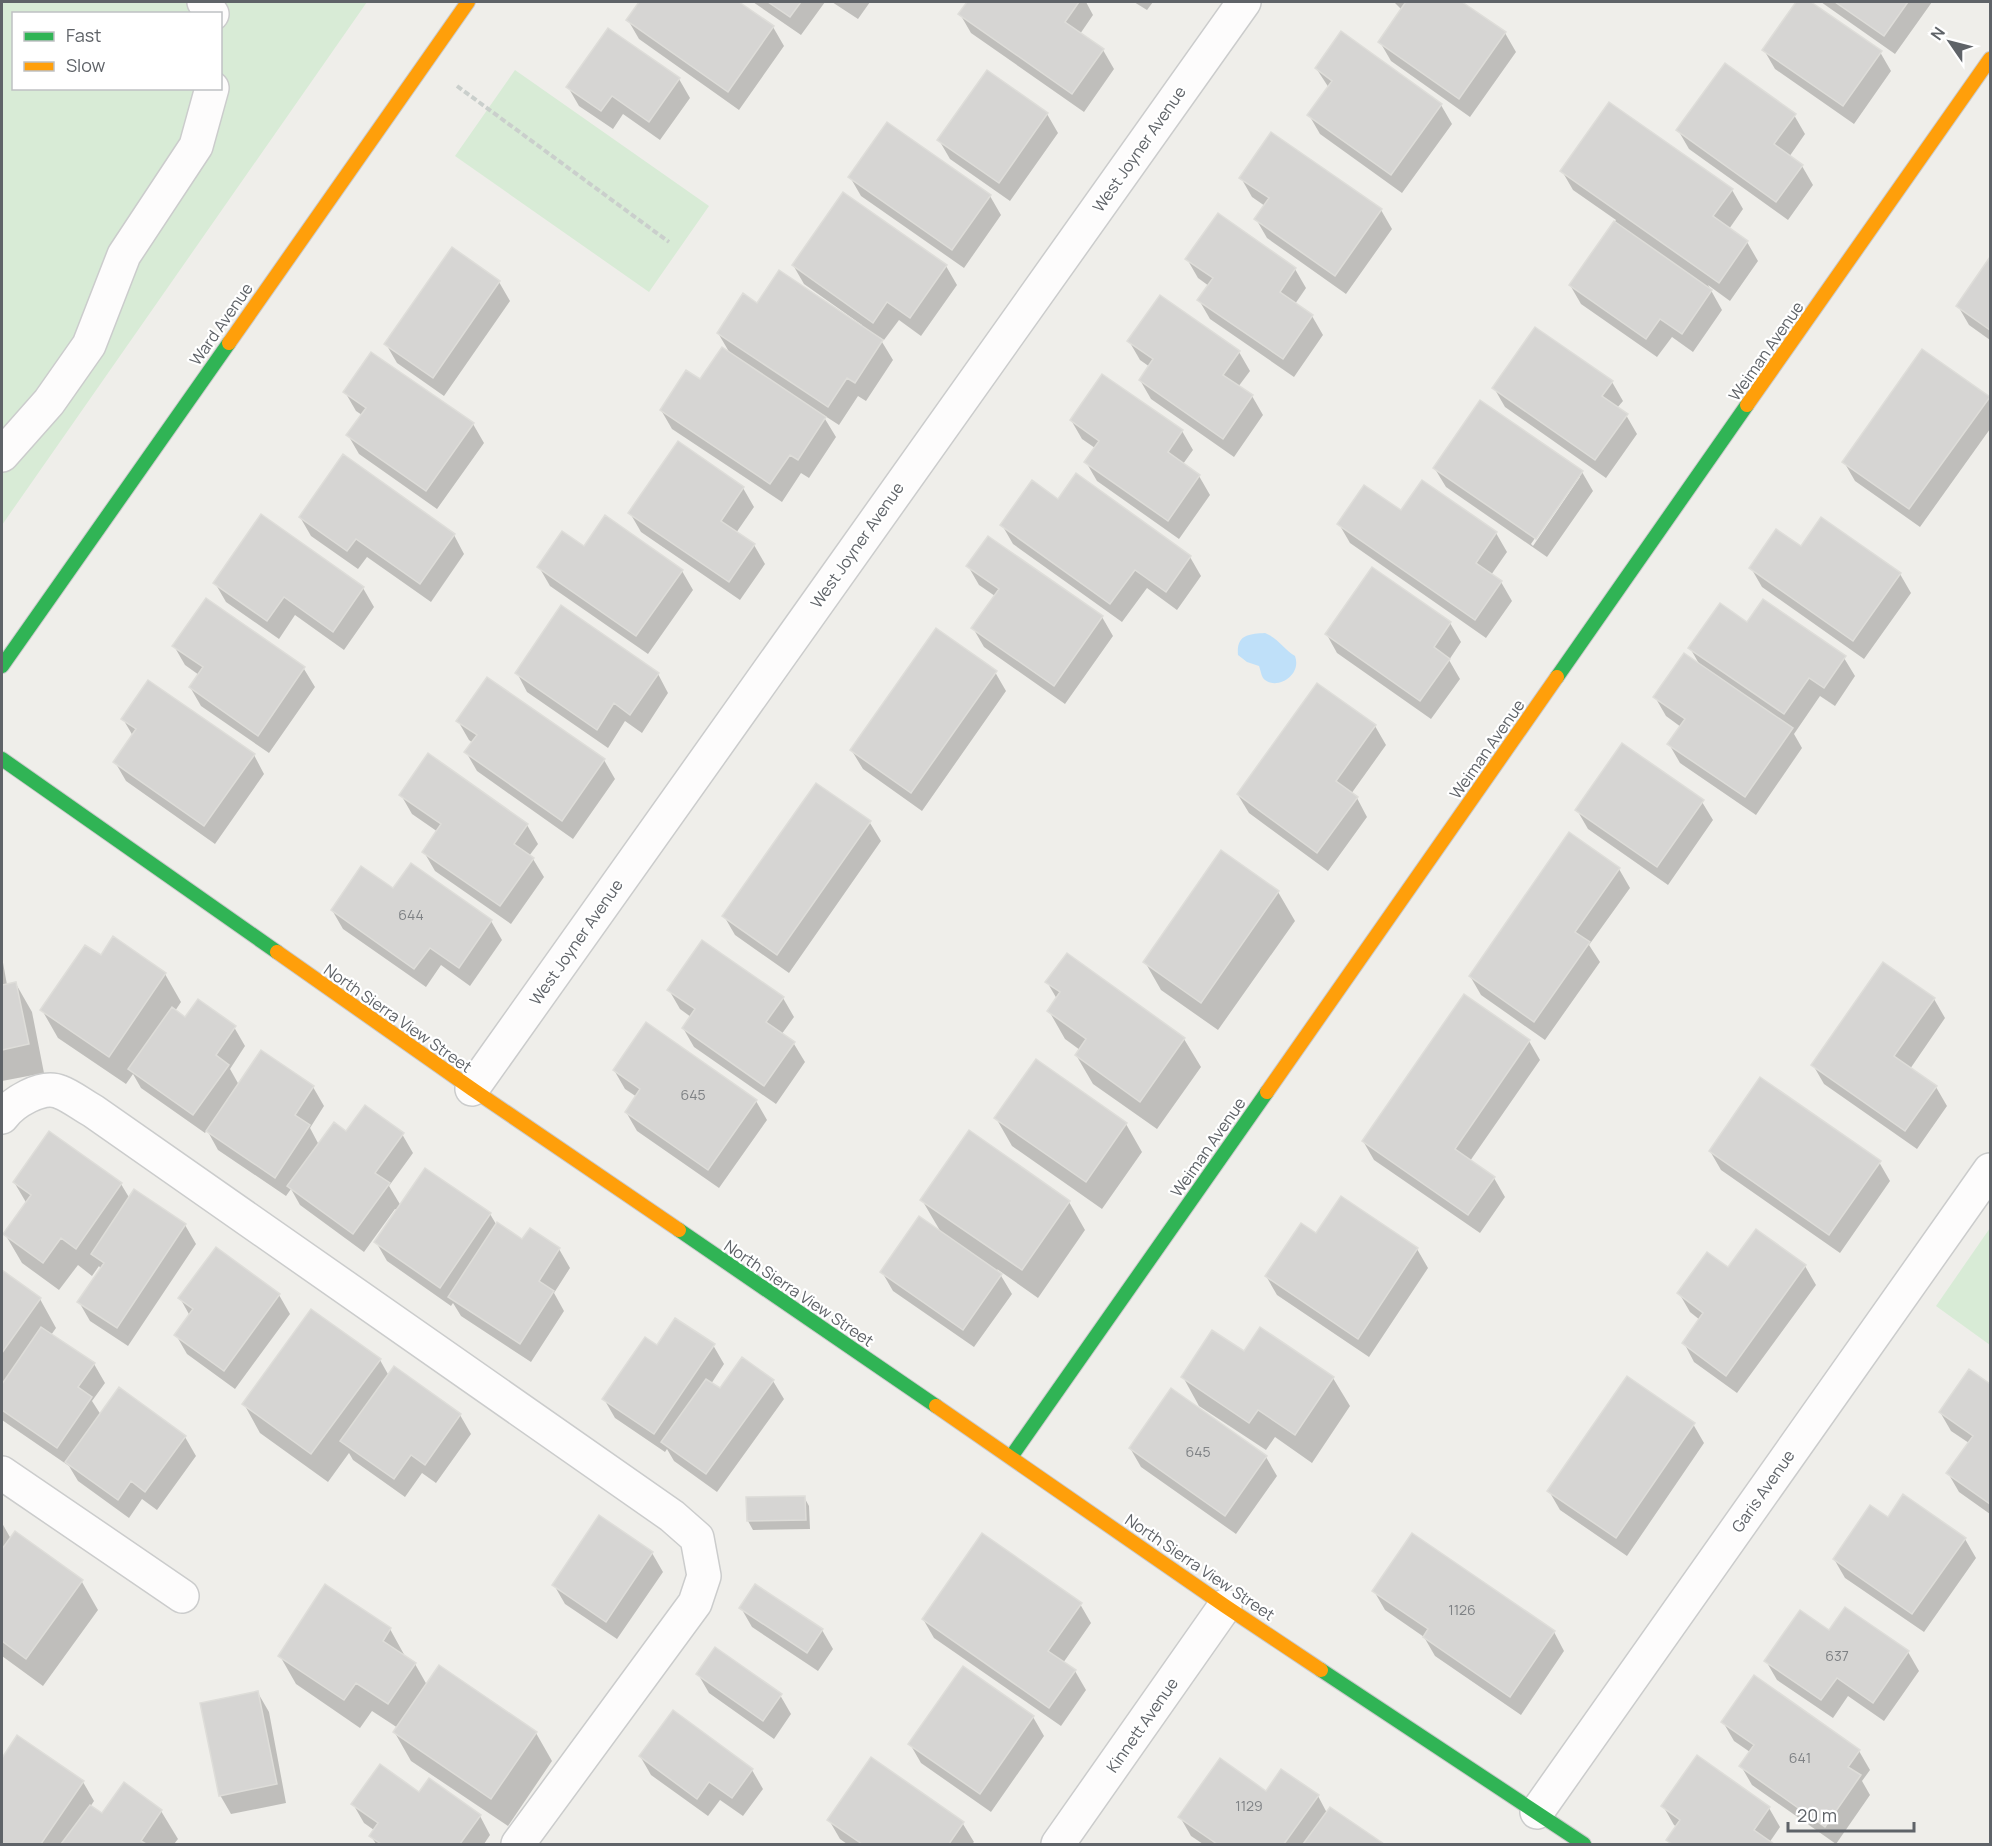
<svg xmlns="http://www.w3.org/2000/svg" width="1992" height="1846" viewBox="0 0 1992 1846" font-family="Manrope,sans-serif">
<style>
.green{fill:#d8ebd6;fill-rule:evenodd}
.water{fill:#bfe0f9}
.shadow{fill:#0003;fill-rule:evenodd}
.building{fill:#d6d5d3;stroke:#deddd9;stroke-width:1.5}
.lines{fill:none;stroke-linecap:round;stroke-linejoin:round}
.street-casing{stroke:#cbcccc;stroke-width:36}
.fast-casing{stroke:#cacacb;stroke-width:16}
.slow-casing{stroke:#cacacb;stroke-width:16}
.path{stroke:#cacfcc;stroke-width:4;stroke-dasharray:6 3;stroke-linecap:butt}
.street{stroke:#fdfcfc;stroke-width:33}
.fast{stroke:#30b455;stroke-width:14}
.slow{stroke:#ff9f0a;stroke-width:14}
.labels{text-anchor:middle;stroke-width:4.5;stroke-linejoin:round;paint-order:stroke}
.number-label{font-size:14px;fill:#7e8184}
.street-label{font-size:16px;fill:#5f6368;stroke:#fff}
</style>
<rect width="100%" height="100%" fill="#efeeea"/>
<path class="green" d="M2,2H367L2,525ZM14,14H220V88H14Z
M515,70L709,206L649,292L455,156Z
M1990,1228V1345L1936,1306Z"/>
<path class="water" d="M1265,633C1278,638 1284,649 1295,656C1302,675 1278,690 1265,680C1261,677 1261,671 1259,666L1247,662L1238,655C1236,634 1250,634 1265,633Z"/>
<path class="shadow" d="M641,2H737L773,27L784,46L739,110L639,39L628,20Z
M753,2H825L801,35Z
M832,2H870L858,19Z
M969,2H1086L1093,15L1080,34L1103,50L1114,69L1084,112L971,33L960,14Z
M1134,2H1153L1147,10Z
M1394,2H1460L1505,33L1516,52L1470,117L1391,61L1380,42L1402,10Z
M1798,2H1808L1880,52L1891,71L1854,124L1775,69L1764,50Z
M1821,2H1932L1895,54Z
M1341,33L1441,105L1452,124L1402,193L1320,134L1309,115L1329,88L1316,68Z
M679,79L690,98L660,140L623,114L613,129L579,106L568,87Z
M1047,114L1058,133L1010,201L950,159L939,140Z
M1794,115L1805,134L1789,157L1802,166L1813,185L1788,220L1689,149L1678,130Z
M1562,171L1732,190L1743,209L1729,229L1747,242L1758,261L1730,301L1708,285L1722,310L1693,352L1672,337L1657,357L1581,304L1570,285L1616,220L1573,190Z
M850,177L990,196L1001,215L964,268L861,196Z
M1241,178L1381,210L1392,229L1346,294L1267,238L1256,219L1265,206L1252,197Z
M452,249L499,282L510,301L444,396L397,363L386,344Z
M1187,259L1295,269L1306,288L1295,304L1312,316L1323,335L1294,377L1210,319L1199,300L1209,286L1198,278Z
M1990,260V340L1969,325L1958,306Z
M793,265L946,266L957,285L921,336L899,320L884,340L879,337L893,360L866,401L858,396L839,425L822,414L836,437L809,478L801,473L782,502L672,429L661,410L700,381L731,355L718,333L757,305L861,327L862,325L804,284Z
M1129,341L1239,352L1250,371L1238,387L1252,396L1263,415L1234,457L1151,399L1140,380L1150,367L1140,360Z
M1102,376L1182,431L1193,450L1183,464L1199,476L1210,495L1179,539L1097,481L1086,462L1095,448L1082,439L1071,420Z
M1612,382L1623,401L1617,408L1626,415L1637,434L1606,478L1505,407L1494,388Z
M345,392L473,424L484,443L437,509L359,454L348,435L362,415L356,411Z
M1988,398L1990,402V429L1920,527L1855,481L1844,462Z
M1435,469L1582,472L1593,491L1547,557L1446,487ZM1577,477H1580L1533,546L1531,544Z
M1422,482L1496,533L1507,552L1491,575L1501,582L1512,601L1486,638L1350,543L1339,524L1401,512Z
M743,488L754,507L736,533L754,545L765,564L740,600L641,532L630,513Z
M1059,501L1190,557L1201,576L1177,610L1147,588L1122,622L1013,544L1002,525Z
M300,517L454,535L464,554L431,602L367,557L358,569L311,536Z
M584,548L682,571L693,590L648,654L550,586L539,567Z
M1801,548L1900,574L1911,593L1864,659L1762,587L1751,568Z
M968,566L1102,617L1113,636L1065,704L984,647L973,628L995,596L979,585Z
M1372,569L1450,623L1461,642L1449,660L1460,679L1431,719L1337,653L1327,635Z
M215,583L363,588L374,607L344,650L295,615L279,639L226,602Z
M206,600L304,669L315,687L269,753L201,706L190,687L199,675L185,665L174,646Z
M1747,624L1844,658L1855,676L1835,706L1820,696L1794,734L1802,748L1756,815L1680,763L1669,744L1681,727L1666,716L1655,697L1701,667L1690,648Z
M995,672L1006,691L922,811L863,769L852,751Z
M517,673L658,674L668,693L642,733L625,721L608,748L527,692Z
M123,719L254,755L264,774L215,844L126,781L115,762L133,736Z
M458,721L604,760L615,779L573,839L477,771L466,752L473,743L469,740Z
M1375,726L1386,745L1351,794L1357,798L1367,817L1328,871L1249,813L1238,795Z
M401,795L527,825L538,844L529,856L533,859L544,877L511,924L435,871L424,852L438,832L412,814Z
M1702,802L1713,820L1668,885L1588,829L1577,810Z
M870,823L881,841L789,973L735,935L724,916Z
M1221,852L1278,892L1295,921L1218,1030L1161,990L1145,962Z
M411,865L491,921L502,940L470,986L441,965L426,987L343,929L332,910L393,890Z
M1619,869L1630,888L1589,945L1600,962L1545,1040L1481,995L1470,976Z
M2,957L7,985L16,984L32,1012L44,1073L2,1081Z
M101,957L165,974L181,1002L175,1011L186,1019L234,1027L245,1046L230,1069L239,1085L261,1052L313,1087L324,1106L310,1128L319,1145L347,1133L402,1134L413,1153L389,1186L401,1206L490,1214L496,1224L522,1241L559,1249L570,1268L554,1293L564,1311L531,1362L461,1316L453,1303L451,1306L387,1261L376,1242L398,1210L395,1209L364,1252L300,1205L291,1189L286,1196L218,1150L207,1130L205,1133L141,1088L133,1074L126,1084L58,1038L42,1010Z
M1884,964L1934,999L1945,1018L1910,1069L1936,1087L1947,1106L1917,1149L1824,1084L1813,1065Z
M1047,982L1184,1039L1201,1067L1157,1129L1093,1084L1076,1055L1080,1050L1065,1039L1049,1011L1057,999Z
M669,990L783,998L794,1017L781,1035L794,1044L805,1062L776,1104L694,1047L683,1028L691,1017L680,1009Z
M1529,1041L1540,1060L1470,1161L1494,1178L1505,1197L1480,1233L1374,1160L1363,1141Z
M614,1070L756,1101L767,1120L719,1188L637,1131L626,1112L637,1097L625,1089Z
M996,1118L1126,1124L1142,1152L1102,1209L1012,1146Z
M50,1133L121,1184L130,1199L185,1225L196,1244L128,1346L90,1321L79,1302L101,1269L99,1266L92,1276L78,1265L59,1290L22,1263L5,1234L27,1204L14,1182Z
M1710,1151L1879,1162L1890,1181L1840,1253L1721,1170Z
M1342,1198L1417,1249L1428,1268L1369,1357L1277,1295L1266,1276L1316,1235Z
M922,1200L1069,1202L1085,1230L1038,1298L997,1269L1012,1294L974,1347L893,1291L882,1272L942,1234Z
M1805,1266L1816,1285L1737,1393L1694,1362L1684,1343L1700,1320L1690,1312L1679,1293L1729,1269Z
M2,1272L40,1299L56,1328L51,1335L94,1364L105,1383L92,1401L101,1415L185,1437L196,1456L157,1510L142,1499L129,1518L78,1481L69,1466L2,1420Z
M279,1295L290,1314L235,1389L187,1354L176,1335L190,1316L180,1298Z
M713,1345L724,1364L711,1384L720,1391L773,1381L784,1399L717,1492L674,1461L667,1449L665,1452L615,1418L604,1399Z
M1245,1354L1333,1378L1350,1406L1312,1463L1275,1437L1266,1450L1199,1406L1183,1377Z
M380,1360L389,1376L460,1415L471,1434L436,1483L422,1473L405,1497L353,1460L349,1453L328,1482L260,1433L244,1404Z
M1969,1371L1990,1386V1514L1959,1492L1948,1473L1969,1443L1951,1431L1940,1412Z
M1693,1424L1704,1443L1627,1556L1560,1510L1549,1491Z
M1130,1448L1266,1457L1277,1476L1236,1534L1141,1467Z
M804,1497L809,1506L810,1529L753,1530L748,1521Z
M1888,1519L1965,1539L1976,1558L1924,1632L1845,1578L1834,1559Z
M2,1523L11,1539L16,1533L82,1582L98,1610L43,1686L2,1656Z
M652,1553L663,1572L617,1639L565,1604L554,1585Z
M1374,1591L1554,1632L1564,1651L1521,1715L1435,1656L1424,1637L1385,1610Z
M1080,1604L1091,1623L1063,1663L1075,1671L1086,1690L1061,1726L934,1638L923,1619Z
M741,1608L822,1630L833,1649L818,1671L752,1627Z
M390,1629L406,1658L415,1664L427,1685L536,1733L552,1761L508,1826L411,1761L395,1733L398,1728L372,1711L360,1728L296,1684L280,1656Z
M1829,1632L1908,1652L1919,1671L1884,1721L1848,1696L1833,1718L1777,1680L1766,1661Z
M698,1674L780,1695L791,1714L774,1739L709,1693Z
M258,1693L269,1712L286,1803L231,1814L220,1795Z
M1033,1717L1044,1736L991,1812L921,1763L910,1744Z
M1723,1722L1859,1751L1870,1770L1862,1781L1870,1795L1836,1844L1752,1785L1741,1766L1750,1752L1734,1741Z
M17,1737L83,1782L94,1801L90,1807L102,1815L161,1811L178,1839L174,1844H2V1761Z
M640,1756L752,1770L763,1789L743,1816L720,1800L708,1816L651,1775Z
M1267,1793L1318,1796L1327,1813L1330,1809L1381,1844H1203L1191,1836L1180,1817Z
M353,1804L480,1816L490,1835L484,1844H376L371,1836L374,1830L364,1823Z
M1663,1806L1769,1808L1780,1827L1769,1843L1771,1844H1670L1668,1841L1677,1827L1674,1825Z
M829,1820L963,1824L974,1842L972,1844H847L840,1839Z"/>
<path class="building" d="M639,2H739L774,26L728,92L626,20Z
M768,2H801L790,17Z
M967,2H1079L1065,22L1104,49L1072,94L958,14Z
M1404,2H1462L1506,32L1459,99L1378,42L1405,3Z
M1796,2H1811L1882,51L1843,106L1762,50Z
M1835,2H1908L1884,36Z
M608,28L680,78L649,122L612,96L601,111L566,87Z
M1341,31L1442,104L1391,175L1307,115L1332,81L1315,68Z
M1725,63L1796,114L1774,144L1803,165L1776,202L1676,130Z
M987,70L1048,113L999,183L937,140Z
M1609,102L1733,189L1713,216L1748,241L1719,283L1560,171Z
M887,122L991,195L952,250L848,177Z
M1271,132L1382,209L1335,276L1254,219L1269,198L1239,178Z
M843,192L947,265L910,318L887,302L873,323L792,265Z
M1218,213L1296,268L1280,292L1313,315L1283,359L1197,300L1213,278L1185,259Z
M1614,221L1712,290L1682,334L1660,319L1646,339L1569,285Z
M452,247L500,281L433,378L384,344Z
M1990,257V330L1956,306Z
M779,270L883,340L855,383L847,378L828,407L717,333L743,293L757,303Z
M1160,295L1240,351L1223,375L1253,395L1223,439L1139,380L1153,359L1127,341Z
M1535,327L1613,381L1602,396L1628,414L1595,460L1492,388Z
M722,347L826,417L798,460L790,455L770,484L660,410L686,370L700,379Z
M1922,349L1990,397L1909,509L1842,462Z
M371,352L474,423L426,491L346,435L366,408L343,392Z
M1102,374L1183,430L1168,452L1200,475L1168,521L1084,462L1099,441L1070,420Z
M1480,400L1583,471L1536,539L1433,468Z
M678,441L744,487L721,521L755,544L729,582L628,513Z
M343,454L455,534L420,584L356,539L347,551L299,517Z
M1076,473L1191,556L1166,592L1135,570L1110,604L1000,525L1032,480L1058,499Z
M1422,480L1497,532L1476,563L1502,581L1475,620L1337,524L1364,485L1401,510Z
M261,514L364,587L333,632L284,597L267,621L213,583Z
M605,515L683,570L636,636L537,567L562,531L584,546Z
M1821,517L1901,573L1853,641L1749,568L1776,529L1801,546Z
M988,536L1103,616L1054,686L971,628L999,589L966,566Z
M1372,567L1451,622L1434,647L1450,659L1420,701L1325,634Z
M206,598L305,667L258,736L189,687L203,667L172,646Z
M1763,599L1846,656L1824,688L1809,678L1784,714L1688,648L1720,603L1747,622Z
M561,605L659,673L630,715L614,703L597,730L515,673Z
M936,628L997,671L911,793L850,750Z
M1684,653L1793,728L1745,797L1667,744L1685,719L1653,697Z
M487,677L605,759L562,821L464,752L477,735L456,721Z
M148,680L255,754L204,826L113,762L136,729L121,719Z
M1317,683L1376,725L1336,781L1358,797L1317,853L1237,794Z
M1622,743L1704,800L1657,867L1575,810Z
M428,753L528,824L514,844L534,858L500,906L422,852L441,824L399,795Z
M816,783L871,821L777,955L722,916Z
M1569,832L1620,868L1575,932L1590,942L1534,1022L1469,976Z
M1221,850L1279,891L1201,1003L1143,962Z
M411,863L492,920L459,968L430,948L414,969L331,910L361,866L393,888Z
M113,936L166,973L109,1057L40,1010L85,945L101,955Z
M702,940L784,997L766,1022L795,1042L764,1086L682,1028L695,1009L667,990Z
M1067,953L1185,1038L1140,1102L1075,1055L1086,1039L1047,1011L1060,992L1045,982Z
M1883,962L1935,998L1894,1056L1937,1086L1905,1131L1811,1065Z
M16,982L29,1044L2,1050V985Z
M1464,994L1530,1040L1455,1149L1495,1177L1468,1215L1362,1141Z
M198,999L236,1026L216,1055L229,1065L193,1115L128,1069L172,1007L185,1017Z
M646,1022L757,1100L708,1170L625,1112L640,1089L613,1070Z
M261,1050L314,1086L295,1115L310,1125L275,1178L206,1131Z
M1036,1059L1127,1123L1086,1182L994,1118Z
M1760,1077L1881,1161L1829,1235L1709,1151Z
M365,1105L404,1133L375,1173L390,1183L353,1234L287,1186L334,1122L346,1131Z
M969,1130L1070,1201L1022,1270L920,1200Z
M49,1131L122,1183L76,1249L61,1238L43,1263L3,1234L31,1195L13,1182Z
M425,1168L491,1213L440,1288L374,1242Z
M134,1189L186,1224L117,1328L77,1302L104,1263L91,1254Z
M1341,1196L1418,1248L1358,1339L1265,1276L1301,1223L1316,1233Z
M919,1216L1002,1274L963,1330L880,1272Z
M497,1222L522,1239L530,1228L560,1248L539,1281L554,1291L520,1344L448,1297Z
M1756,1229L1806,1265L1726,1376L1682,1343L1703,1313L1677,1293L1707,1252L1728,1267Z
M216,1247L280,1294L224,1371L174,1335L193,1309L178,1298Z
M2,1270L41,1298L2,1353Z
M311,1309L381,1359L311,1454L242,1404Z
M675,1318L715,1344L654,1434L602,1399L645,1337L657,1345Z
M41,1327L95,1363L78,1387L92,1397L57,1448L2,1410V1384Z
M1260,1327L1334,1377L1295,1435L1258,1410L1249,1423L1181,1377L1212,1330L1244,1351Z
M742,1357L774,1380L706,1474L661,1442L706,1379L720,1388Z
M394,1366L461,1414L425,1465L411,1455L394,1479L340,1441Z
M1969,1369L1990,1384V1504L1946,1473L1973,1436L1939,1412Z
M1627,1376L1695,1423L1616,1538L1547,1491Z
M119,1387L186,1436L145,1492L131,1481L118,1500L65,1462Z
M1171,1388L1267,1456L1225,1516L1129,1448Z
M1903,1494L1966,1538L1912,1614L1833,1559L1870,1505L1888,1517Z
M805,1496L806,1520L747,1521L746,1497Z
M599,1515L653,1552L606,1622L552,1585Z
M15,1531L83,1580L26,1659L2,1641V1549Z
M982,1533L1082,1603L1048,1651L1076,1670L1049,1708L922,1619Z
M1412,1533L1555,1631L1510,1697L1423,1637L1428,1629L1372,1591Z
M325,1584L391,1628L383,1641L416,1663L388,1704L356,1683L344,1700L278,1656Z
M755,1584L823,1629L807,1653L739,1608Z
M1845,1607L1909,1651L1873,1703L1837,1678L1821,1700L1764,1661L1800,1610L1829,1630Z
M715,1647L782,1694L763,1721L696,1674Z
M439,1665L537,1732L491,1799L393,1732Z
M963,1666L1034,1716L980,1794L908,1744Z
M1754,1675L1860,1750L1848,1767L1861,1775L1825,1827L1739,1766L1754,1745L1721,1722Z
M258,1691L277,1784L219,1796L200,1703Z
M673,1710L753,1769L732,1798L709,1782L697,1799L639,1756Z
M17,1735L84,1781L41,1844H4L2,1843V1758Z
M1697,1755L1770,1807L1754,1830L1774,1844H1672L1666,1840L1680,1820L1661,1806Z
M871,1757L964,1822L949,1844H862L827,1820Z
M1220,1758L1266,1791L1281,1769L1319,1795L1284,1844H1217L1178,1817Z
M380,1764L419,1792L429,1778L481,1815L460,1844H381L369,1836L378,1823L351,1804Z
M124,1782L162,1810L141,1841L146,1844H61L90,1805L102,1813Z
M1330,1807L1384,1844H1303Z"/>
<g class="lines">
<defs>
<path id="street" d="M204,2L212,14
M2,455L49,402L89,345L124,255L196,146L212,88
M472,1089L1244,2
M2,1117C12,1103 42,1084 60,1092C71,1096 82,1105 93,1111L672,1516L697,1538L704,1576L695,1603L518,1844
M2,1473L182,1596
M1537,1812L1990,1170
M1058,1844L1225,1606"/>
<path id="fast" d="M2,666L229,343
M1557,677L1747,405
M2,759L277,952
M679,1230L936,1406
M1011,1457L1267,1092
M1321,1670L1584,1844"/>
<path id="slow" d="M229,343L468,2
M1747,405L1990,59
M277,952L472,1089L679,1230
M1267,1092L1557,677
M936,1406L1225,1606L1321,1670"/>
</defs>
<use href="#street" class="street-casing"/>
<use href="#fast" class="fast-casing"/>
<use href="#slow" class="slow-casing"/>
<path class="path" d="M457,86L669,242"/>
<use href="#street" class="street"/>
<use href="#fast" class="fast"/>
<use href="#slow" class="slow"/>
</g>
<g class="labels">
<g class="number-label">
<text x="411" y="920">644</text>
<text x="693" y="1100">645</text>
<text x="1198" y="1457">645</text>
<text x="1462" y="1615">1126</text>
<text x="1837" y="1661">637</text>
<text x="1800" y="1763">641</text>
<text x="1249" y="1811">1129</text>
</g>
<g class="street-label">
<text transform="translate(1139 149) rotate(-55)" y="6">West Joyner Avenue</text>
<text transform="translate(221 324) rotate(-55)" y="6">Ward Avenue</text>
<text transform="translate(1766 351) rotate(-55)" y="6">Weiman Avenue</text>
<text transform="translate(857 545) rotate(-55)" y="6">West Joyner Avenue</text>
<text transform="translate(1487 749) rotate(-55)" y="6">Weiman Avenue</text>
<text transform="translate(576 942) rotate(-55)" y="6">West Joyner Avenue</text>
<text transform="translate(398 1018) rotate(35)" y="6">North Sierra View Street</text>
<text transform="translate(1208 1147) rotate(-55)" y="6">Weiman Avenue</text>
<text transform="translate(799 1293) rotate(34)" y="6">North Sierra View Street</text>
<text transform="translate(1763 1491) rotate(-55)" y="6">Garis Avenue</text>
<text transform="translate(1200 1567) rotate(34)" y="6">North Sierra View Street</text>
<text transform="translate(1142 1725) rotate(-55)" y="6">Kinnett Avenue</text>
</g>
</g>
<rect width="1992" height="1846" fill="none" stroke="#5f6368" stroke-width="6"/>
<rect x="12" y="12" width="210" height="78" fill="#ffffff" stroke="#bfc1c3" stroke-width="1.5"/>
<rect x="24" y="32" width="30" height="9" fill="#30b455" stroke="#bfc1c3" stroke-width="1.5"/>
<text x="66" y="42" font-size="18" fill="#5f6368">Fast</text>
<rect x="24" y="62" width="30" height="9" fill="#ff9f0a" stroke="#bfc1c3" stroke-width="1.5"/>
<text x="66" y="72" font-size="18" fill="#5f6368">Slow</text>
<g transform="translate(1950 42) rotate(305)" stroke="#ffffff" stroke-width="4.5" paint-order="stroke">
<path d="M0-4.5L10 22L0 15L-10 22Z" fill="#5f6368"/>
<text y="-9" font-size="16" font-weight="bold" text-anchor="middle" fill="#5f6368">N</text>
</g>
<path d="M1788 1822v9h126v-9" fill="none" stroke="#5f6368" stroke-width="3"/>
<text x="1797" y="1822" font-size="18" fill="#5f6368" stroke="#ffffff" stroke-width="4.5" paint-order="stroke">20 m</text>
</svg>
